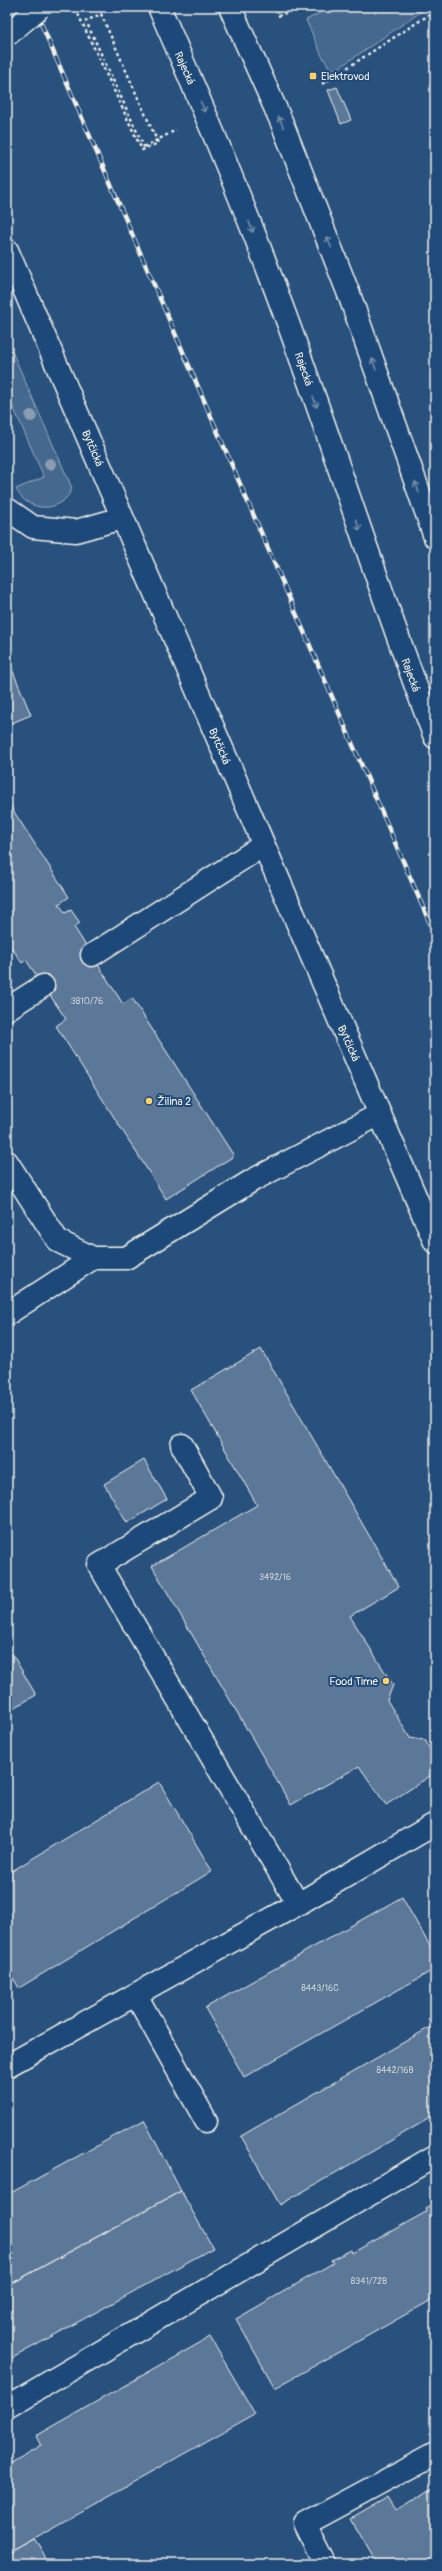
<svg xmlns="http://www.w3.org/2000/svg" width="442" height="2571" viewBox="0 0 442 2571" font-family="Pangolin,sans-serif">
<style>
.green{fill:#45688e;stroke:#9cacbb}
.building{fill:#5b7899;stroke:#f4f1e8}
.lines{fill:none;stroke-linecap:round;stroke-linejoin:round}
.lane-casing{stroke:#f4f1e8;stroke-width:25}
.street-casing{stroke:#f4f1e8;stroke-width:25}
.primary-casing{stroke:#f4f1e8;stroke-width:25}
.path{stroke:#f4f1e8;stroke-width:2.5;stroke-dasharray:3 3;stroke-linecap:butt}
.lane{stroke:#1f4a7a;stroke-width:22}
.street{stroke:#1f4a7a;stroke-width:22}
.primary{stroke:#1f4a7a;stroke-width:22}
.rail-casing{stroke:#f4f1e8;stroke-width:4.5}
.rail{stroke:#1f4a7a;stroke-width:3;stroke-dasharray:9;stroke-linecap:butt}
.street-bridge-casing{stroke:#f4f1e8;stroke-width:25;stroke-linecap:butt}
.path-bridge{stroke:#f4f1e8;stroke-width:2.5;stroke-dasharray:3 3;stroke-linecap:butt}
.street-bridge{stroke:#1f4a7a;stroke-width:22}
.tree{fill:#8a9db1}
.oneway{stroke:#748da6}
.poi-dot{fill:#ffd166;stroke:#1f4a7a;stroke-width:1.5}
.labels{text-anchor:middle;stroke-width:4;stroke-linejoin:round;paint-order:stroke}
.number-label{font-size:9px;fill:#ced3d4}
.street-label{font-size:11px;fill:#f4f1e8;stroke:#1f4a7a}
.poi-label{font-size:11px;fill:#f4f1e8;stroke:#1f4a7a;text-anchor:start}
</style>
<rect width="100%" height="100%" fill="#28517e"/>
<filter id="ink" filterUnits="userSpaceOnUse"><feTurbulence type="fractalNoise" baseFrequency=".025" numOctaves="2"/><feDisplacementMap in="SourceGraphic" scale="8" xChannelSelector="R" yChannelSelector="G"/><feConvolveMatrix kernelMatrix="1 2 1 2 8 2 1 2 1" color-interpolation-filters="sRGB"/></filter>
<g filter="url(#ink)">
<path class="green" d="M317,7H428L340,67L331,70L322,56L306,20L320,13Z
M7,340L72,488C63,514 27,513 16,489L44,477L7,393Z"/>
<path class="building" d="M337,87L351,120L341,124L328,90Z
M7,657L31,715L7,725Z
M7,801L69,897L59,904L65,913L71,910L80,923L74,927L123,1004L132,998L234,1156L166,1199L56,1026L66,1019L26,960L22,963L12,948L7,951Z
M261,1349L399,1587L350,1616L393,1685L387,1700L410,1738L425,1740L435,1759L430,1776L386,1805L359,1766L291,1805L152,1566L257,1505L191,1390Z
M144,1460L167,1499L127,1523L104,1484Z
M7,1645L36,1695L7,1712Z
M159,1782L212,1871L19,1988L7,1968V1874Z
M402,1897L435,1955V1969L244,2077L205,2008Z
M435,2015V2115L280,2205L241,2136L432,2026L428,2019Z
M144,2120L181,2191L7,2286V2195Z
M181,2191L213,2248L7,2361V2286Z
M434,2204L435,2298L275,2388L236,2319L333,2263L331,2260L351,2250L352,2253L426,2212L425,2209Z
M210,2337L255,2414L7,2553V2466L41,2446L36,2436Z
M435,2487V2564H377L351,2519L387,2498L395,2511Z
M34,2538L49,2564H7V2553Z"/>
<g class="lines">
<defs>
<path id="lane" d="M7,509L33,527L76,531L122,518
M92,955L262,846
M7,1009L43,986
M7,1162L58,1241L93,1258H126L253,1180L380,1114
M7,1314L93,1258
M182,1445L211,1498L99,1565L298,1904
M136,1995L206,2121
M7,2066L298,1904L435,1824
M7,2407L435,2156
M319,2564L324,2562L305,2524L435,2454"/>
<path id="street" d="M7,250L435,1242"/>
<path id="primary" d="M159,7C205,111 249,216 288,323C338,460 382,600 435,737
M230,7L282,123L350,297L435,537"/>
</defs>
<use href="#lane" class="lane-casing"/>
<use href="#street" class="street-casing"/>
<use href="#primary" class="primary-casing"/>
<path class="path" d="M308,7L310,9L315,7
M278,16L301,7
M322,84L435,11
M144,147L176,130"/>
<use href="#lane" class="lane"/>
<use href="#street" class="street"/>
<use href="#primary" class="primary"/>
<defs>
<path id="rail" d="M34,7L435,935"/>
</defs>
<use href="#rail" class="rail-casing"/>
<use href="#rail" class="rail"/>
<defs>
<path id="street-bridge" d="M7,35L40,7"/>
</defs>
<use href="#street-bridge" class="street-bridge-casing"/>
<path class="path-bridge" d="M78,14L142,150L158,143L101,14L86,21L144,147"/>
<use href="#street-bridge" class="street-bridge"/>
</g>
<g class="tree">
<circle cx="31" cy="416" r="6"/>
<circle cx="50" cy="464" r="6"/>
</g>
<defs><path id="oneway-shaft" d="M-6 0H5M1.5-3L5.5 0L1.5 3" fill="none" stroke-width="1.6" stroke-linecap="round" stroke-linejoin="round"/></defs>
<g class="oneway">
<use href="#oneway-shaft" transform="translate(203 107) rotate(66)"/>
<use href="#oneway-shaft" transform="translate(281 122) rotate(-113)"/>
<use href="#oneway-shaft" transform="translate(251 227) rotate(69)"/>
<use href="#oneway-shaft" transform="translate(329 242) rotate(-112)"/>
<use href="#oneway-shaft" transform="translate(374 364) rotate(-109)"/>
<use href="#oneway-shaft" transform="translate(315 402) rotate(71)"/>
<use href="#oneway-shaft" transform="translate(417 487) rotate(-109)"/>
<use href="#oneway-shaft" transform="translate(358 525) rotate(71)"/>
</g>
</g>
<g class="poi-dot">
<rect x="309" y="72" width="8" height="8" rx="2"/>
<circle cx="149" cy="1101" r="4"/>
<circle cx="386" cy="1681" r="4"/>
</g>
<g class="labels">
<g class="number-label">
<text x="87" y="1004">3810/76</text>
<text x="275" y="1580">3492/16</text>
<text x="320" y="1991">8443/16C</text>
<text x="395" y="2073">8442/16B</text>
<text x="369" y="2284">8341/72B</text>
</g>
<g class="street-label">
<text transform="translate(185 68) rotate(66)" y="4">Rajecká</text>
<text transform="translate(304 369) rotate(71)" y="4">Rajecká</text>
<text transform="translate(93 448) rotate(67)" y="4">Bytčická</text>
<text transform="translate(411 675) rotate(70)" y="4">Rajecká</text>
<text transform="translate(220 746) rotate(67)" y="4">Bytčická</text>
<text transform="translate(349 1043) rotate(66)" y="4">Bytčická</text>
</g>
<g class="poi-label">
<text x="321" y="80">Elektrovod</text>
<text x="157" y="1105">Žilina 2</text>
<text x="378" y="1685" text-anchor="end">Food Time</text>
</g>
</g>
<rect width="442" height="2571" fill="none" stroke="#1f4a7a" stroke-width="24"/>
<rect x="12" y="12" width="418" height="2547" fill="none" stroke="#f4f1e8" stroke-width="1.5" filter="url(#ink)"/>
</svg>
